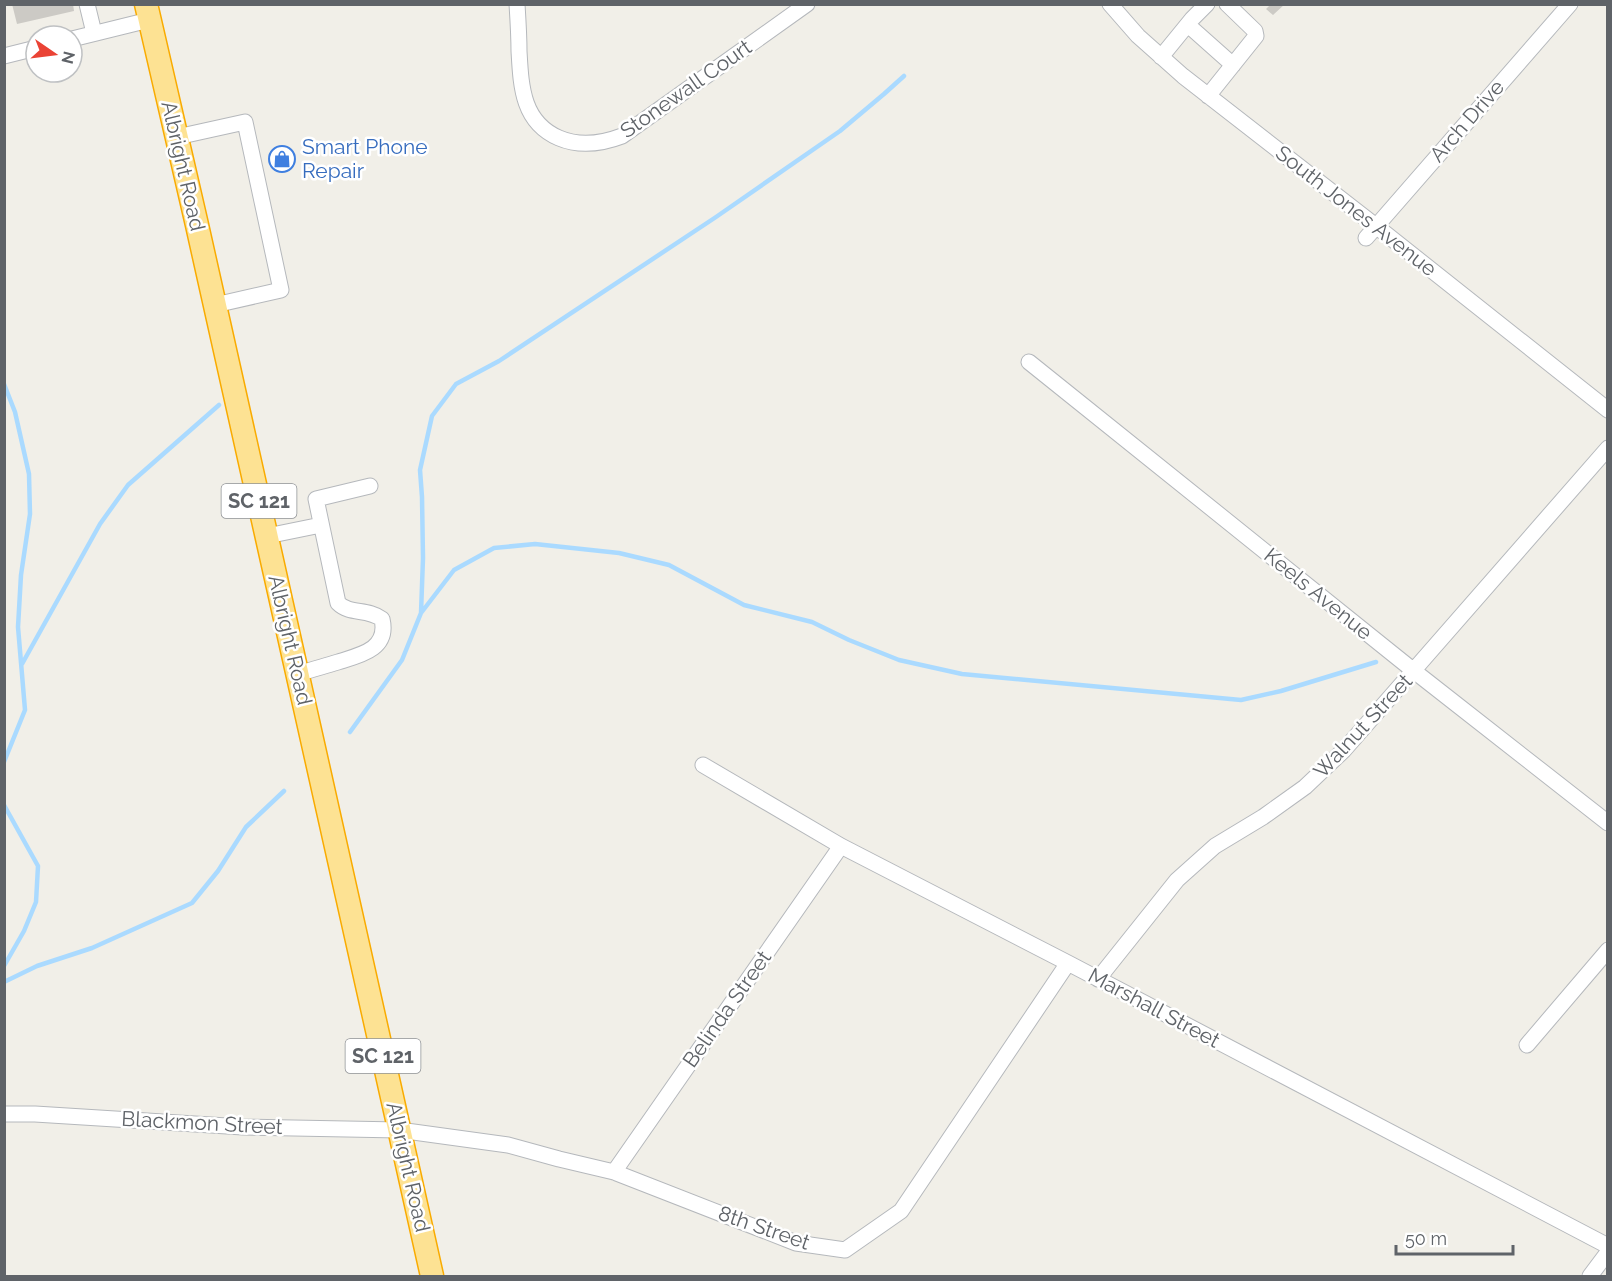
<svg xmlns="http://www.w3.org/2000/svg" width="1612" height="1281" viewBox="0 0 1612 1281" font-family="Raleway,sans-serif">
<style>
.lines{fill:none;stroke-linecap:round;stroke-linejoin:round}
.stream{stroke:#aadaff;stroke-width:4.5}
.building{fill:#cccac5}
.minor-casing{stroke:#b5b8bc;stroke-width:17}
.highway-casing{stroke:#f9ab00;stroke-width:25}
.minor{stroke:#fff;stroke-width:15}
.highway{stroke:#fde293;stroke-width:22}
.labels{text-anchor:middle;stroke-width:5;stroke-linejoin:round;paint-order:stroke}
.shield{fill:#fff;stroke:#8f9295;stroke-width:1.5}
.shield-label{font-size:20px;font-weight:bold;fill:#5f6368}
.street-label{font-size:21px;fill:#5f6368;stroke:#fff}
.shop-label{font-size:21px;fill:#366cbe;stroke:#fff;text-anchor:start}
</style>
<rect width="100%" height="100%" fill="#f1efe8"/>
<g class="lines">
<path class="stream" d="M4,384L15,412L29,474L30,514L21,575L18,627L25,710L4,762
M421,613L423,558L422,497L420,470L432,416L456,384L499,361L716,217L840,131L884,94L904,76
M22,664L100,524L128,485L219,405
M350,732L402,660L421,613L454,570L494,548L535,544L619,553L669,565L744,605L812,622L849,640L899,660L962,674L1241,700L1281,691L1376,662
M4,805L38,866L36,902L24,931L4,966
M4,982L37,966L92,948L192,903L218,871L246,827L284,791"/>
</g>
<path class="building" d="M12,4H73L74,11L17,24Z
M1271,4H1285L1273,15L1266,9Z"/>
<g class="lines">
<defs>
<path id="minor" d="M87,4L94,33
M517,4C518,20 519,35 519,51C521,86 522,122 559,138C580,147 601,144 622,136L807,4
M1110,4L1138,36L1183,76L1386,234L1608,410
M1188,25L1233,65
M72,39L149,20
M4,56L36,48
M1161,57L1192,19L1207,4
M1208,96L1256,36L1255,31L1227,4
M177,137L245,122L281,290L215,305
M1366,238L1570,4
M1029,362L1414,671L1608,823
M267,536L321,525
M297,674C311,670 325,666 338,662C361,655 389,649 382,619C367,608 350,615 338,603L316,499L370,486
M703,765L841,846L1068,963L1608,1246
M1098,979L1177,880L1215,846L1263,817L1305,787L1344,750L1608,448
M1527,1045L1608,950
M4,1114H35L243,1127L399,1130L508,1145L559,1159L614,1172L796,1243L845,1250L901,1211L1068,963
M614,1172L841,846
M1590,1276L1608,1252"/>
<path id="highway" d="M146,4L197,225L432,1276"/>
</defs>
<use href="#minor" class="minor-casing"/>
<use href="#highway" class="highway-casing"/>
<use href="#minor" class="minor"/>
<use href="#highway" class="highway"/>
</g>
<defs>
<symbol id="shop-ring" viewBox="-11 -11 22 22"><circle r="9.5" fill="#fff" stroke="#3f7fe0" stroke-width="1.5"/><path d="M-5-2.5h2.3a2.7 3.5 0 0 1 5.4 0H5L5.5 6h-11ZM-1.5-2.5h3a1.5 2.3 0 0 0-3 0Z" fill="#3f7fe0"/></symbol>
</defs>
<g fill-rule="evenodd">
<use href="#shop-ring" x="267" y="144" width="30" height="30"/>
</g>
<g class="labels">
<g class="shield">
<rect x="221.5" y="484" width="75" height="34" rx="4.5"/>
<rect x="345.5" y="1039" width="75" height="34" rx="4.5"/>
</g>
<g class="shield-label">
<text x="259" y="508">SC 121</text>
<text x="383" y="1063">SC 121</text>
</g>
<g class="street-label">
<text transform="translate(686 89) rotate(-35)" y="7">Stonewall Court</text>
<text transform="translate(1467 121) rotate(-49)" y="7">Arch Drive</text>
<text transform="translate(183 166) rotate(77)" y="7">Albright Road</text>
<text transform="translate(1356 211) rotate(38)" y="7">South Jones Avenue</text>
<text transform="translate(1318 594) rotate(39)" y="7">Keels Avenue</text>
<text transform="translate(290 640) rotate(77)" y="7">Albright Road</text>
<text transform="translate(1363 726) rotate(-47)" y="7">Walnut Street</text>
<text transform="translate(1154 1008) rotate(28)" y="7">Marshall Street</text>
<text transform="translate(727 1009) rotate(-55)" y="7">Belinda Street</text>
<text transform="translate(202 1123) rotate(3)" y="7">Blackmon Street</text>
<text transform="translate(408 1167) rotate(77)" y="7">Albright Road</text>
<text transform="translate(764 1228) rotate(19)" y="7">8th Street</text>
</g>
<g class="shop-label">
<text x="302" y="154">Smart Phone<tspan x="302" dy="24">Repair</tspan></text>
</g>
</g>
<rect width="1612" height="1281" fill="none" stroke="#5f6368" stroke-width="12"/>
<g transform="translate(54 54) rotate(104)"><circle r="28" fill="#ffffff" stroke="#bfc1c3" stroke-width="1.5"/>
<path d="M0-4.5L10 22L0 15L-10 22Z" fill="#ea4335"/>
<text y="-9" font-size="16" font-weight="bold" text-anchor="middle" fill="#5f6368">N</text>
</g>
<path d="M1396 1245v9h117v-9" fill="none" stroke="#5f6368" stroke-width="3"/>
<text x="1405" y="1245" font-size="18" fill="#5f6368" stroke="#ffffff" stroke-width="4.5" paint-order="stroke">50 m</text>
</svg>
